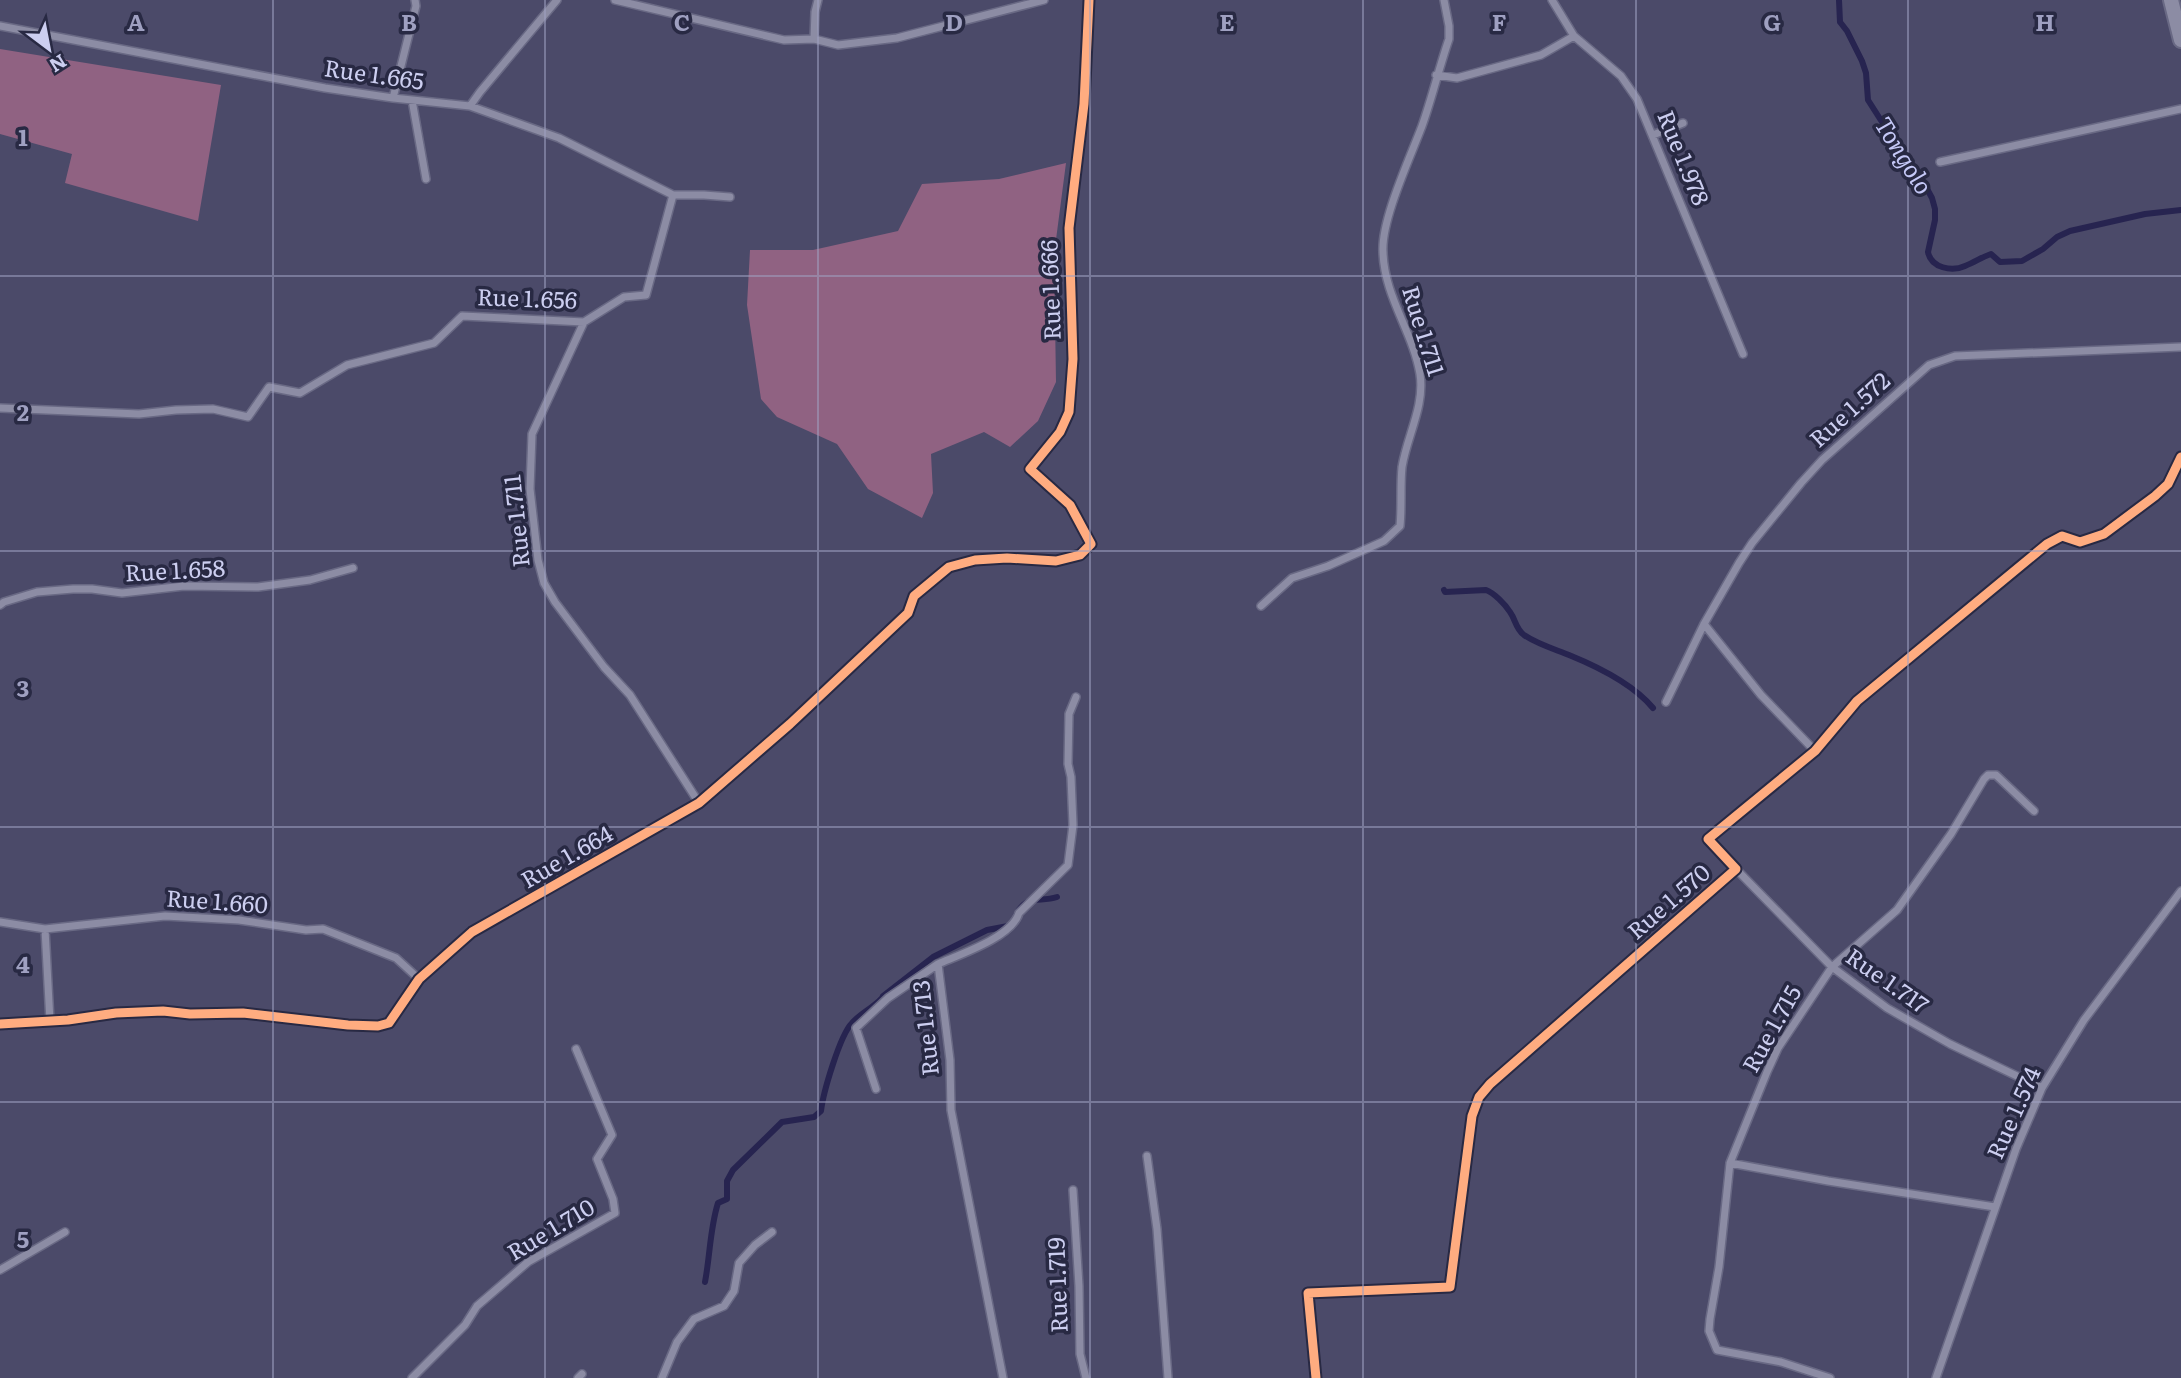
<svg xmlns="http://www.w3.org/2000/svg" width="2181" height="1378" viewBox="0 0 2181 1378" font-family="Literata,serif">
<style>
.forest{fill:#906282}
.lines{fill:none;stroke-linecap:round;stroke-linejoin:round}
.stream{stroke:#272450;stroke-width:6}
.street-casing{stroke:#696984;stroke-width:10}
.secondary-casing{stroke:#696984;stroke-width:18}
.street{stroke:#8c8ca4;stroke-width:7}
.secondary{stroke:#8c8ca4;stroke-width:14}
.cycleway-casing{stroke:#282943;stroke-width:13}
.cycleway{stroke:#ffac80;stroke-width:9}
.grid{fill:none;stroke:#9fa0c1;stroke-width:2;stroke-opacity:0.55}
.labels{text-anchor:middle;stroke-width:7;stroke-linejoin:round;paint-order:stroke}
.street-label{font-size:23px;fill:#cccef0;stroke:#282943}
.water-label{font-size:24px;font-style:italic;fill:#c5c8f7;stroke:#282943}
.grid-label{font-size:23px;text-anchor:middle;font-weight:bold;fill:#9fa0c1;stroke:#282943;stroke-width:7;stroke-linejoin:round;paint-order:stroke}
</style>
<rect width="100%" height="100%" fill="#4b4a69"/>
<path class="forest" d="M0,49L221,85L198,221L65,183L72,154L0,134Z
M1066,163L1054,255L1056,382L1038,421L1010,447L984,432L931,454L933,493L922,518L868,489L837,444L777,417L761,399L747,305L750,250H813L898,231L922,184L999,179Z"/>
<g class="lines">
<path class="stream" d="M1839,0L1840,22L1847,31L1862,61L1866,73L1868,100L1905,158L1920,176L1932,198L1935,209V220L1928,252C1931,268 1952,272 1965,266C1975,262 1982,257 1991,254L2000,262L2022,261L2043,249L2057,237L2070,231L2145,214L2181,210
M1444,590L1445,592L1486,590C1494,593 1505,604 1510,612C1516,620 1515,628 1524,635C1537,644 1554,649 1569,655C1596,666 1634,685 1653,708
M1016,915C1027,893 1039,903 1057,897
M883,996L933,957L987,930L1008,926
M705,1282C710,1256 710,1228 718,1203L727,1199V1181L733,1170L782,1122L814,1117L821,1111C823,1093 840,1035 852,1023C861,1013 873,1008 882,998"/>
<defs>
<path id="street" d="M615,0L784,40L814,39L838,45L897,38L1044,0
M1552,0L1574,36L1621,76L1637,99L1743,354
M0,26L325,88L393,98L470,106L559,138L673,195H704L730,197
M814,39L815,12L818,0
M1436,75L1457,78L1541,55L1574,36
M393,98L416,6L415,0
M412,100L426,179
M470,106L480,92L557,0
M1653,135L1683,123
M1940,162L2181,109
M584,322L532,434L530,489L538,560L544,583L555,602L604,667L630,695L699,803
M0,408L139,414L176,410L213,409L248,417L269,387L300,393L347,365L434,343L462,316L584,322L624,297L646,295L673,195
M0,605L4,602L37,592L73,589H92L122,593L184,586L258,587L310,580L353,568
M1261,606L1292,578L1328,566L1384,541L1400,526C1402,506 1400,487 1402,467C1407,436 1425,406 1420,374C1413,332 1384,296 1383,252C1381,220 1410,158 1422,126C1432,98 1439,68 1449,39V26L1444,0
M1704,624L1761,695L1815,751
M1666,702L1704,624L1739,563L1752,543L1801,483L1822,460L1929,365L1955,356L2181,347
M1736,869L1832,967L1887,1008L1950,1044L2042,1088
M0,922L45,929L165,916L239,920L306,930L323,929L396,958L419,979
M45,929L50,1021
M0,1024L68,1020L116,1013L163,1011L190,1014L243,1013L348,1025L378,1026L389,1023L419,979L472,932L699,803L790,724L908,613L914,596L949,567L975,560L1007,558L1056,561L1080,555L1091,544L1070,505L1030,469L1060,432L1069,412L1073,359L1069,228L1084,104L1089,0
M876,1089L856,1028L888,998L938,964
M1147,1156L1157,1229L1168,1378
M1730,1163L1828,1181L1995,1207
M1073,1190L1079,1286L1080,1354L1086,1378
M0,1270L65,1232
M412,1378L465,1325L477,1306L528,1262L615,1213L613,1199L597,1159L612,1135L576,1049
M578,1378L582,1374
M662,1378L677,1342L694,1319L724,1306L734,1291L739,1263L755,1245L772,1232
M1003,1378L951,1110L950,1060L938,964C961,954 1012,937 1019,913L1068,865L1073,825L1071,777L1068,764L1069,714L1076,697
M1316,1378L1308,1293L1450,1287L1472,1116L1479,1097L1490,1084L1736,869L1708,839L1815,751L1857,701L2047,544L2062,536L2080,542L2104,534L2155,496L2168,484L2181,457
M1830,1378L1781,1362L1717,1350L1709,1331L1710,1319L1719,1267L1730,1163L1767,1072L1778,1048L1832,967L1897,910L1951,834L1984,779L1988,775H1996L2034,811
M1936,1378L2016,1149L2042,1088L2084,1020L2181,891"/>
<path id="secondary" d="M2171,0L2181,40"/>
</defs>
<use href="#street" class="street-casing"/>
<use href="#secondary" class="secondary-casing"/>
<use href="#street" class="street"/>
<use href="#secondary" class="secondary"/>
<defs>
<path id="cycleway" d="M0,1024L68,1020L116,1013L163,1011L190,1014L243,1013L348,1025L378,1026L389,1023L419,979L472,932L699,803L790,724L908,613L914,596L949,567L975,560L1007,558L1056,561L1080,555L1091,544L1070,505L1030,469L1060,432L1069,412L1073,359L1069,228L1084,104L1089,0
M1316,1378L1308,1293L1450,1287L1472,1116L1479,1097L1490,1084L1736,869L1708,839L1815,751L1857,701L2047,544L2062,536L2080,542L2104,534L2155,496L2168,484L2181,457"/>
</defs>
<use href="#cycleway" class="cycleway-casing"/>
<use href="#cycleway" class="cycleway"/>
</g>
<path class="grid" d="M273,0V1378M545,0V1378M818,0V1378M1090,0V1378M1363,0V1378M1636,0V1378M1908,0V1378M0,276H2181M0,551H2181M0,827H2181M0,1102H2181"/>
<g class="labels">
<g class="street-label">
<text transform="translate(374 75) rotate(8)" y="8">Rue 1.665</text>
<text transform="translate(1683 158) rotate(68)" y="8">Rue 1.978</text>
<text transform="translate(1051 290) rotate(-92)" y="8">Rue 1.666</text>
<text transform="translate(527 299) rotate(2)" y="8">Rue 1.656</text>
<text transform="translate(1423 331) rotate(73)" y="8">Rue 1.711</text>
<text transform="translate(1850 410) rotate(-42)" y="8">Rue 1.572</text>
<text transform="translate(517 521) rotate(-96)" y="8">Rue 1.711</text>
<text transform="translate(175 571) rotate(-3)" y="8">Rue 1.658</text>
<text transform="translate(567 857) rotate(-30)" y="8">Rue 1.664</text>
<text transform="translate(217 902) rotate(4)" y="8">Rue 1.660</text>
<text transform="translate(1669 902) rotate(-41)" y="8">Rue 1.570</text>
<text transform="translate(1887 981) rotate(35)" y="8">Rue 1.717</text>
<text transform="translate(926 1028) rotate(-96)" y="8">Rue 1.713</text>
<text transform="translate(1772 1029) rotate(-61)" y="8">Rue 1.715</text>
<text transform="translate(2014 1113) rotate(-66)" y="8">Rue 1.574</text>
<text transform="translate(551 1230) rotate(-31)" y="8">Rue 1.710</text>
<text transform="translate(1058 1285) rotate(-92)" y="8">Rue 1.719</text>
</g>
<g class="water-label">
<text transform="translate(1903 156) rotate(58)" y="8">Tongolo</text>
</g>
</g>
<g class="grid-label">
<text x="136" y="31">A</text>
<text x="409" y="31">B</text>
<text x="682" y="31">C</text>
<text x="954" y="31">D</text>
<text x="1227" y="31">E</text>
<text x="1499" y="31">F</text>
<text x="1772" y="31">G</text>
<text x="2045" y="31">H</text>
<text x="23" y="146">1</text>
<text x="23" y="421">2</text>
<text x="23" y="697">3</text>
<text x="23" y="973">4</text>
<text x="23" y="1248">5</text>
</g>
<g transform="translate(49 49) rotate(148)" stroke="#282943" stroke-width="5" paint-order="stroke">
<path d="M0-5L12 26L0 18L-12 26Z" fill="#cccef0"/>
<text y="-10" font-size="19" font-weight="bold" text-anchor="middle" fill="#cccef0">N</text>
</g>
</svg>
